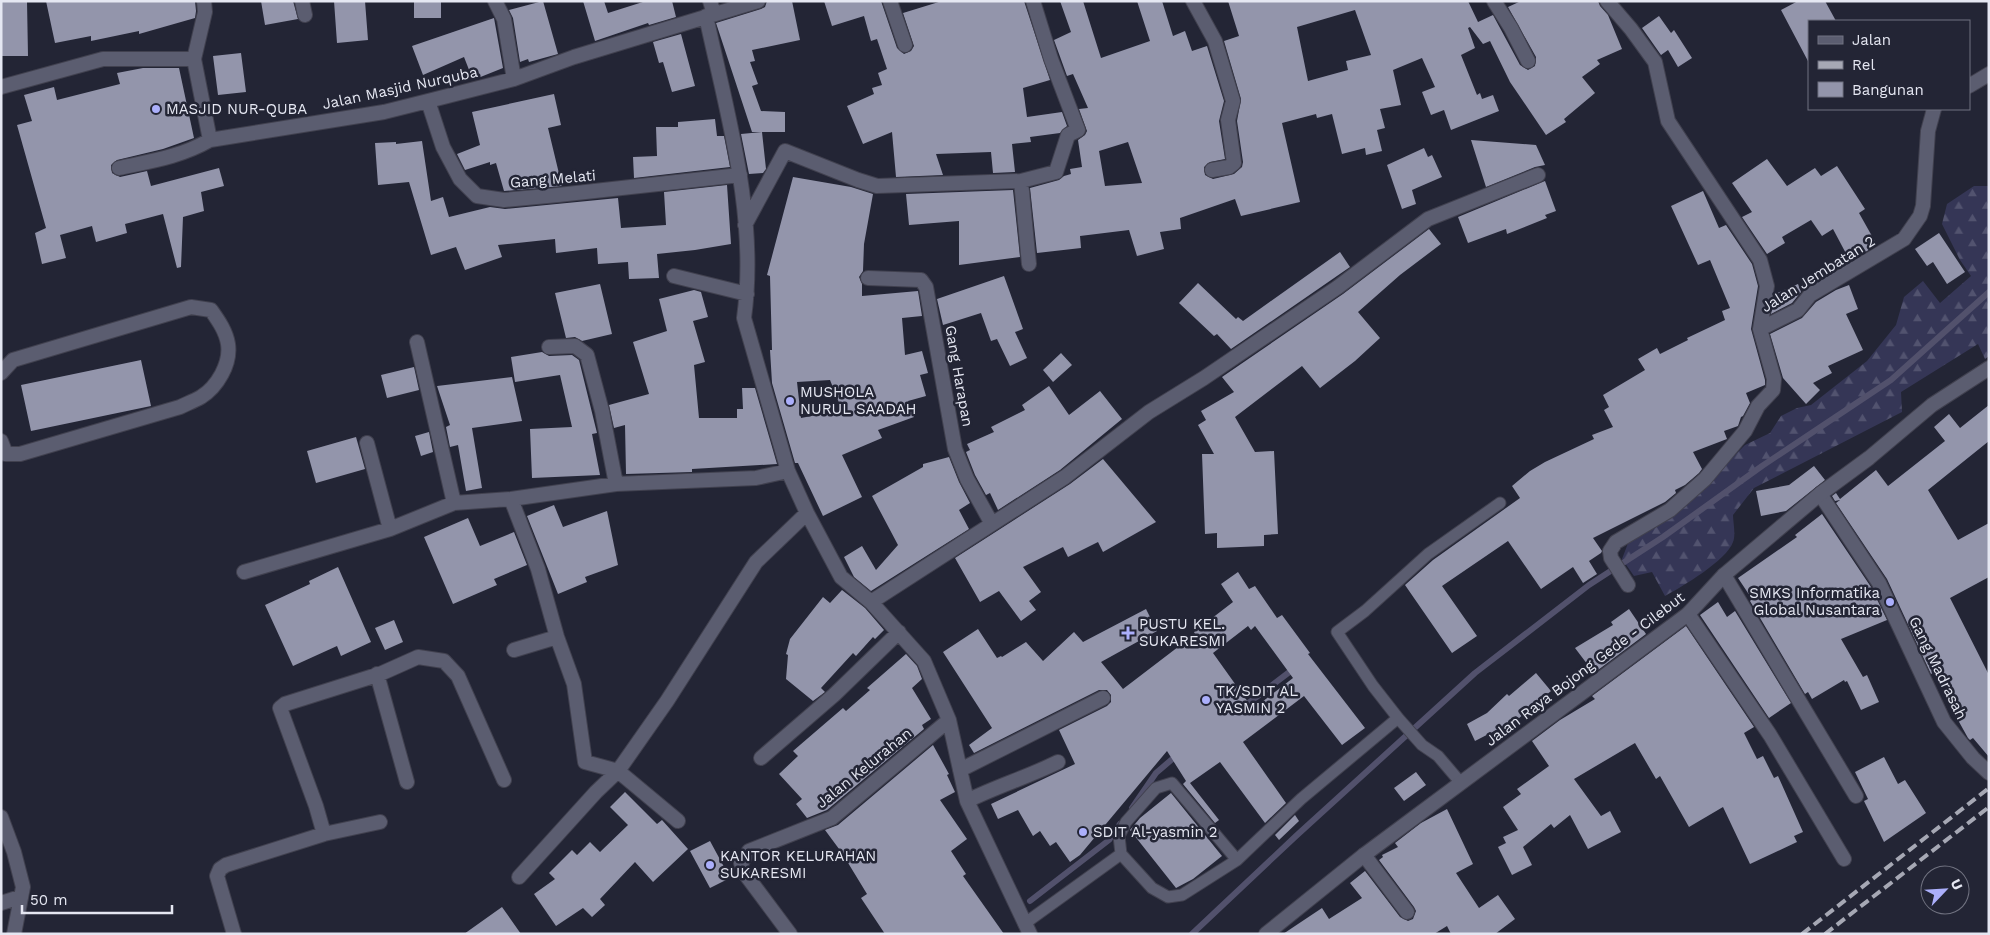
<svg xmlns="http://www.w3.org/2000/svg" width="1990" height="935" viewBox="0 0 1990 935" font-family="'Work Sans',sans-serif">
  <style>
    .forest { fill: url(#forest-firs) }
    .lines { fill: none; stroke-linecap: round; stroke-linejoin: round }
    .stream { stroke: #52516c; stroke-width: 6 }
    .building { fill: #9395ab; fill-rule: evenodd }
    .service-casing { stroke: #41414f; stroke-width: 13 }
    .minor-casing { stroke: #41414f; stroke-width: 16 }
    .secondary-casing { stroke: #41414f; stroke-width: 16 }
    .service { stroke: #5b5d70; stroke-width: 11 }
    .minor { stroke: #5b5d70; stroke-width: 14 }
    .secondary { stroke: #5b5d70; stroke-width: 14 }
    .rail { stroke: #a6a8b4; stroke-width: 4; stroke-dasharray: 10 5; stroke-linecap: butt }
    .poi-dot { fill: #abaffb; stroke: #232535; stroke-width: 2 }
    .labels { text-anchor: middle; stroke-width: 5; stroke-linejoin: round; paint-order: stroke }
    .street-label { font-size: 15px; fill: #e5e7f2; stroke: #232535 }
    .poi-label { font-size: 15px; fill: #e5e7f2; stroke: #232535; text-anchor: start }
  </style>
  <defs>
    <pattern id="forest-firs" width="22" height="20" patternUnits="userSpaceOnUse" patternTransform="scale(1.25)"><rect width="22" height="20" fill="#353656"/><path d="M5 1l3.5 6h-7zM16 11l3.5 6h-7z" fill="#52536f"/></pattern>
  </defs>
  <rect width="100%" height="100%" fill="#232535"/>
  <path class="forest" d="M1974,186H1989V356L1985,359L1978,344L1901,392L1902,412L1754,488L1733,515C1733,522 1736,535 1733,542C1727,560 1682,587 1665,596L1652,572L1634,576L1622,559L1630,538L1685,504L1745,445L1770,433L1781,416L1797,408L1811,405L1867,361L1896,325L1904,297L1923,281L1940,303L1971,276L1960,260L1942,224L1947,204Z"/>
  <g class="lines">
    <path class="stream" d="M1242,708L1296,667
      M1132,808L1156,773L1177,755
      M1030,901L1109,840L1120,824
      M1192,934L1296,836L1475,673L1589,585L1663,537L1762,466L1891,380L1989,292"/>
  </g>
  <path class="building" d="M1,1H27L28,56H1Z
    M46,1H195L196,11L195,18L139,34V31L91,41V36L55,43Z
    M261,1H293L298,19L265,25Z
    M334,1H365L368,40L337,43Z
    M414,1H441V18H414Z
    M543,1L558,54L529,62L528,59L520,62L513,18L509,10Z
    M583,1H604L608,13L646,1H672L676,17L649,25L648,23L595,41Z
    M767,1H792L800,40L752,50L755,61L750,62L758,84L752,86L761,111L785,112V132H752L716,23L761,9L765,7Z
    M824,1H881L897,48L904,54L911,51L914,46L903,13L942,1H1024L1050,80L1023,88L1027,117L1062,112L1067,126L1060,133L1030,137L1031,142L1012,144L1015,172L993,173L991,152L936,154L943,175L896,177L892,132L863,144L847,106L874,94L872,88L882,85L878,73L887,69L877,39L871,41L864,16L832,26Z
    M1060,1H1083L1101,58L1150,41L1137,1H1162L1173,36L1185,31L1192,51L1207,46L1224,101L1219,121L1225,159L1210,162L1204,167L1205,175L1213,179L1234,174L1242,167L1243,162L1237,121L1241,99L1224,41L1239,36L1228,1H1468L1478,22L1493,15L1520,65L1528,70L1535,66L1536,57L1508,7L1521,1H1598L1600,6L1608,15L1622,49L1597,60L1600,64L1582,77L1595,93L1564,119L1566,122L1546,135L1510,82L1490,41L1483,44L1470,27L1468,28L1475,48L1461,55L1477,95L1480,93L1482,99L1493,95L1499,111L1451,130L1444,110L1431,115L1422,92L1435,87L1422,58L1393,70L1401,105L1380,109L1385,128L1377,130L1382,151L1366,155L1365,148L1342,154L1332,114L1317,118L1316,114L1282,123L1300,202L1241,216L1235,199L1180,218L1181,229L1160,232L1164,249L1137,256L1129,230L1080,236L1081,248L1037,253L1030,188L1059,180L1064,176L1071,174L1070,169L1082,167L1078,140L1085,135L1087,131L1079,109L1088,108L1073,74L1067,76L1054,40L1071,32ZM1355,10L1371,55L1346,61L1348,70L1308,81L1297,27ZM1128,142L1142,183L1105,186L1099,151Z
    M1798,1H1825L1836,21H1809V63L1781,10Z
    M1659,16L1671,33L1674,30L1692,58L1678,67L1668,50L1661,55L1642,28Z
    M494,18L503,68L473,80L464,57L423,75L412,46Z
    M681,34L695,86L672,92L663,62L659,63L653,42Z
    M241,53L246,92L218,95L213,56Z
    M143,68H179L194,138L163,149L117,160L111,165L112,173L120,177L147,171L151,186L219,168L224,186L201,192L204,211L183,217L181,267L177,268L163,214L125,224L127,233L96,242L92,226L60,235L66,258L42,264L35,233L46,228L17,125L32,121L24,95L54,87L57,100L120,84L117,73Z
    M554,94L561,125L548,128L562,186L504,191L496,163L490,165V162L465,170L457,154L480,145L472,112Z
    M715,119L717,136H724L730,167L634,178L633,157L657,156L656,127H678V122Z
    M762,132L766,169L763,173L749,174L741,134Z
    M1471,140L1536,145L1545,165L1535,167L1486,187Z
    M422,141L431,201L443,197L449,217L490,207L505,209L618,198L621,228L666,225L664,192L727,185L731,244L695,250L657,254L659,278L629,279L628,262L598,264L597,248L556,253L555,239L498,245L502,257L465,270L456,247L431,255L409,182L378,185L375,143L396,142V144Z
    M1424,148L1428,157L1432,155L1442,177L1412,190L1416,204L1402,209L1387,165Z
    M1767,159L1787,186L1815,168L1821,176L1837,166L1865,209L1859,213L1877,245L1850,261L1833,229L1822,236L1811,220L1782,237L1785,243L1767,254L1742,217L1752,212L1732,183Z
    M793,177L851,187L873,194L864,244L863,271L859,277L862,284V296L918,291L922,316L902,318L905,355L922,351L928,373L920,375L926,396L908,401L914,417L878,430L882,438L842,455L862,497L823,516L798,463H795L772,383L770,350H772L770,276L767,275ZM830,380L842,410L801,418L797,382Z
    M1545,181L1556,211L1545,215L1547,218L1507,234L1506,229L1468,243L1458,217Z
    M1013,190L1020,257L959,265V221L909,225L906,194Z
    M1703,191L1719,228L1726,225L1752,264L1758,286L1751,329L1765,380V385L1746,393L1750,403L1743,416L1741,417L1738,426L1724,431L1727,439L1693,452L1702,469L1699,473L1685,485L1675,490L1676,493L1665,502L1593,538L1602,551L1601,553L1589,561L1597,574L1583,583L1573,567L1541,589L1508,541L1442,586L1477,636L1452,653L1405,585L1433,560L1520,498L1512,486L1530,471L1545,462L1594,439L1592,435L1613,427L1604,410L1609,407L1603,395L1645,370L1638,359L1657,348L1660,354L1688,340L1687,338L1725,320L1722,311L1730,308L1710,260L1698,265L1671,206Z
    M1429,229L1441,244L1400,275L1358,312L1380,338L1355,361L1320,388L1302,366L1235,417L1255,452L1274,451L1278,534L1264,535V546L1217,548V533L1205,534L1202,454H1214L1198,425L1206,420L1201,411L1234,392L1222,377L1343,294Z
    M1939,233L1965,272L1947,284L1933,262L1927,266L1915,249Z
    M1340,252L1350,267L1231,349L1217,334L1214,336L1179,303L1198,283L1236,319L1238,317L1243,321Z
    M1004,276L1023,329L1015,332L1027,358L1010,366L997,339L991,341L981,313L943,325L937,299Z
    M600,284L612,334L582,341L575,337L566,338L555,293Z
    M1798,284L1801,292L1792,303L1771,314L1775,294Z
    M1849,285L1858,309L1846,314L1863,350L1828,366L1832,373L1813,383L1820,390L1806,404L1783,378L1770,334L1802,318L1816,302L1836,290Z
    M694,290L701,292L708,317L693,321L705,362L694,365L699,418H737V409H743L742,388H755L777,464L692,469V472L626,474L625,425L614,428L609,405L649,394L633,342L667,331L659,299Z
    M542,352L549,356L572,355L579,360L597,433L592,434L600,475L532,478L530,429L572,427L560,375L515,382L511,357Z
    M1061,353L1072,365L1053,382L1043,370Z
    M141,360L151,406L31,431L21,385Z
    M414,367L419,390L387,398L381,375Z
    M512,377L522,421L472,428L482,488L466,491L458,445L450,447L446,427L450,425L437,386Z
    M1049,386L1069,415L1100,391L1122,419L1060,470L998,510L990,493L986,495L975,475L966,452L970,450L967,444L994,432L991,427L1025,410L1022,405Z
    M1989,405V441L1928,490L1958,540L1989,523V577L1950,598L1989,675V757L1973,738L1970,740L1968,738L1958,720L1964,716L1940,668L1931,674L1887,579L1836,503L1840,500L1835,501L1832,496L1836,493L1840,499L1876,470L1888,486L1945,441L1934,427L1949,414L1960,428Z
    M429,432L433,452L421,456L415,436Z
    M356,437L365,469L316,483L307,451Z
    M949,457L959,482L970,503L959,510L969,529L871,591L854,577L844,557L862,546L876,570L898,545L872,496L923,467V464Z
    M1103,459L1156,522L1103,552L1098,542L1068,557L1063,547L1023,567L1041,592L1029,601L1036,610L1021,621L999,591L980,602L955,558L1070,484Z
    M1814,466L1825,480L1786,511L1761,516L1756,491L1789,485Z
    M554,505L563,527L607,511L618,565L585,577L587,582L558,594L527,516Z
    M1822,514L1871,587L1887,620L1841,639L1863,677L1867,675L1879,702L1861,710L1847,681L1845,682L1844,680L1812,699L1808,692L1805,694L1750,601L1752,599L1738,578L1797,537L1795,535Z
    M468,518L480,546L514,532L527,565L494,579L497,585L453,604L424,537Z
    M338,567L371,642L341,656L337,646L293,666L265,605L310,584L309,581Z
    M1238,572L1249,589L1255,586L1277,618L1282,615L1310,653L1308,654L1365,728L1342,745L1304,696L1243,742L1286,803L1265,823L1220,762L1190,783L1219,820L1215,823L1183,784L1186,781L1167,751L1080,855L1070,862L1056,842L1050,846L1040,831L1033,836L1018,810L998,819L991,804L1075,764L1059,730L1107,706L1111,702V695L1107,690H1099L974,753L969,745L992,728L943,652L978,629L997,658L1001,656L1002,657L1026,642L1043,661L1074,632L1083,642L1146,609L1157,631L1101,662L1123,689L1195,634L1194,632L1233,602L1221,584ZM1248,626L1251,630L1255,626L1293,678L1253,709L1213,653Z
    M842,590L865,608L884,630L875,639L873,637L856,656L853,653L821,688L825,692L813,701L786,679L788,655L786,654L790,639L823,597L830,603Z
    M1718,602L1727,617L1735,611L1791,703L1769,718L1700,615Z
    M1629,609L1646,634L1594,673L1575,648L1613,625L1611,622Z
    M394,620L403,642L385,650L375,628Z
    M1686,626L1754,727L1744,733L1757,759L1763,756L1774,778L1778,776L1803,832L1794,836L1797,842L1750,864L1723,807L1689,827L1660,776L1656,779L1635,743L1574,779L1601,816L1610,811L1621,832L1588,849L1570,815L1554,828L1551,824L1523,847L1532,865L1512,875L1498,847L1506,843L1503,837L1518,830L1503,807L1521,794L1517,789L1549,766L1532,741L1560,720L1595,699L1592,696Z
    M906,654L917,666L922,679L912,688L931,719L922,725L924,729L827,810L807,818L796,804L802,799L779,774L798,756L793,751L843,708L846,711L870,690L867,688Z
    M1536,673L1551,691L1518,719L1516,716L1508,724L1475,741L1467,724L1487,713L1507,694L1509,696Z
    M933,745L949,774L947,775L955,792L940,800L967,839L951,851L966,874L963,876L1004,934H885L861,898L867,894L842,853L825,830L838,825Z
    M1884,757L1898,784L1905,780L1926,813L1884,842L1864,801L1868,799L1855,772Z
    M1416,772L1426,785L1404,801L1394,788Z
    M625,792L657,824L662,820L688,849L653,882L635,862L600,899L605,905L592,917L583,908L556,926L534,894L555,879L549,873L572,850L577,855L590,842L600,852L628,825L610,807Z
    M1171,793L1222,856L1193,879L1176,888L1130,830L1140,818Z
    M1447,809L1473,864L1456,873L1479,908L1498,895L1515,919L1495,934H1451L1447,926L1434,934H1283L1322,908L1329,919L1362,898L1350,883L1365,871L1400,917L1408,921L1413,919L1416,911L1414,907L1379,860L1383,857L1382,855L1398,847L1395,843L1421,823Z
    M1295,815L1299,821L1279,840L1275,835Z
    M710,841L730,878L710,888L690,851Z
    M502,907L521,934H464Z"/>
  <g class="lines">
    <g class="service-casing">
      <path id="service" d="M1398,718L1422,745L1438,756L1461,783
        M1237,860L1172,783L1156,788L1126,822L1119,836L1121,854L1152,888L1168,897L1182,895L1237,860L1301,799L1398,718L1373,686L1337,632L1365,611L1428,554L1500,503
        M1024,924L1121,854"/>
    </g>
    <g class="minor-casing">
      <path id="minor" d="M204,1L205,12L194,59L210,140
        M302,1L305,15
        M495,1L504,19L514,79
        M710,1L714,14
        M890,1L905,45
        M1193,1L1215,41L1233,101L1228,120L1234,163L1229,167L1212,170
        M1494,1L1511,28L1528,61
        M1607,1L1631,29L1655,62L1668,121L1760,260L1767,286L1760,329L1774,379L1773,390L1758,406L1745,431L1705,479L1670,510L1616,542L1610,551L1611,558L1628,585
        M706,16C727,114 758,216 744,318L788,471L807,513L841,577L871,602L924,661L949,720L967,801L1030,934
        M1969,86L1989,74
        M1,87L103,59H194
        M428,101L443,147L460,179L477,196L504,200L558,195L740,175
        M119,168C152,161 180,157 210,140L384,112L428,101L514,79L574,57L758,1
        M1021,181L1029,264
        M745,225L785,151L858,180L877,186L1021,181L1056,172L1068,135L1078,130L1051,59L1033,1
        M674,276L747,294
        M868,278L921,280L926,287L955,449L967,479L992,524
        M1760,329L1798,310L1810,295L1904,239L1920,216L1923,206L1928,131L1934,109
        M417,342L454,503
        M549,347L575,346L587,355L602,411L616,484
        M1,373L13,360L191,307L211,310C218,320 226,331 228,344C231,364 217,387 201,397C194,401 186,404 180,407L20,454H6L1,441
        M367,443L390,529
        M1820,494L1879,583L1944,722L1973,758L1989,773
        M511,499L538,569L557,637L574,684L585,762L618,771L667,701L756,562L807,513
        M244,572L390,529L454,503L511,499L616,484L756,478L788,471
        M1724,575L1856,796
        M871,602L1065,477L1149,412L1204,378L1338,287L1428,219L1538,175
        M1688,614L1770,735L1844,859
        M514,650L557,637
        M377,674L407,782
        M761,758L834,695L899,632
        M960,770L1103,698
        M967,801C997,786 1028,777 1058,762
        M1,817L14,852L23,887L14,934
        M324,834L316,806L280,708L285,704L380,674L418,657L444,661L458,676L504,780
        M1364,855L1407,912
        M519,877L596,792L618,771L678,821
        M1,903L20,897
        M234,934L217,876L220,869L226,865L324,834L380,822
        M790,934L743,871L741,863L749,851L832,818L949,720"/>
    </g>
    <g class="secondary-casing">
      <path id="secondary" d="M1266,934L1364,855L1688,614L1724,575L1820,494L1869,458L1932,405L1989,368"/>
    </g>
    <use href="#service" class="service"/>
    <use href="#minor" class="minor"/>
    <use href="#secondary" class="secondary"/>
    <path class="rail" d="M1802,934L1989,788
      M1825,934L1989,807"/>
  </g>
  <g class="poi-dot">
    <circle cx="156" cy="109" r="5"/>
    <circle cx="790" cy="401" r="5"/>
    <circle cx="1890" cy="602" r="5"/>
    <path d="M1125.5 625.5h5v5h5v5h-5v5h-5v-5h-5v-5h5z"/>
    <circle cx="1206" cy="700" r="5"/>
    <circle cx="1083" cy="832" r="5"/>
    <circle cx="710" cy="865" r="5"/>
  </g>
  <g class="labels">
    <g class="street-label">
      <text transform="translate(400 88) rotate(-12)" y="5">Jalan Masjid Nurquba</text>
      <text transform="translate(553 179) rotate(-5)" y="5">Gang Melati</text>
      <text transform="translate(1818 274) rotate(-32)" y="5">Jalan Jembatan 2</text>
      <text transform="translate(959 376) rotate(80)" y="5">Gang Harapan</text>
      <text transform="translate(1938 668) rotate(64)" y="5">Gang Madrasah</text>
      <text transform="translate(1585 669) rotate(-37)" y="5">Jalan Raya Bojong Gede - Cilebut</text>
      <text transform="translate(864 768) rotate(-39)" y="5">Jalan Kelurahan</text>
    </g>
    <g class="poi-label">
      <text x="166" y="114">MASJID NUR-QUBA</text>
      <text x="800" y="397">MUSHOLA<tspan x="800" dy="17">NURUL SAADAH</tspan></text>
      <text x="1880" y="598" text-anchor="end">SMKS Informatika<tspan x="1880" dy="17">Global Nusantara</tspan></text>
      <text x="1139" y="629">PUSTU KEL.<tspan x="1139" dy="17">SUKARESMI</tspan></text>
      <text x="1216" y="696">TK/SDIT AL<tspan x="1216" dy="17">YASMIN 2</tspan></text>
      <text x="1093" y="837">SDIT Al-yasmin 2</text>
      <text x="720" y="861">KANTOR KELURAHAN<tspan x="720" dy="17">SUKARESMI</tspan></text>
    </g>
  </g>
  <rect width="1990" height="935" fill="none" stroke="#e5e7f2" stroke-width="5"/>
  <rect x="1808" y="20" width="162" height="90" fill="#232535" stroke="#717381"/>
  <rect x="1818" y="36" width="25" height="8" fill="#5b5d70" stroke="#717381"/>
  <text x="1852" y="45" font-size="15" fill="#e5e7f2">Jalan</text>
  <rect x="1818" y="61" width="25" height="8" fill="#a6a8b4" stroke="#717381"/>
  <text x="1852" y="70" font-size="15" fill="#e5e7f2">Rel</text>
  <rect x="1818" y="82" width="25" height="15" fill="#9395ab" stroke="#717381"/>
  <text x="1852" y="95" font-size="15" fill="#e5e7f2">Bangunan</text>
  <g transform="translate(1945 890) rotate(65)"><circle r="24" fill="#232535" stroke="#717381"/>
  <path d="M0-4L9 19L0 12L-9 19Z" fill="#abaffb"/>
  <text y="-8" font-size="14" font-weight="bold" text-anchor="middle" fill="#e5e7f2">U</text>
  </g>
  <path d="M22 905v8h150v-8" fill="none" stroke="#e5e7f2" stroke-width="2.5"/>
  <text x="30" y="905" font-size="15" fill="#e5e7f2" stroke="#232535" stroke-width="4" paint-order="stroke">50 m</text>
</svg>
